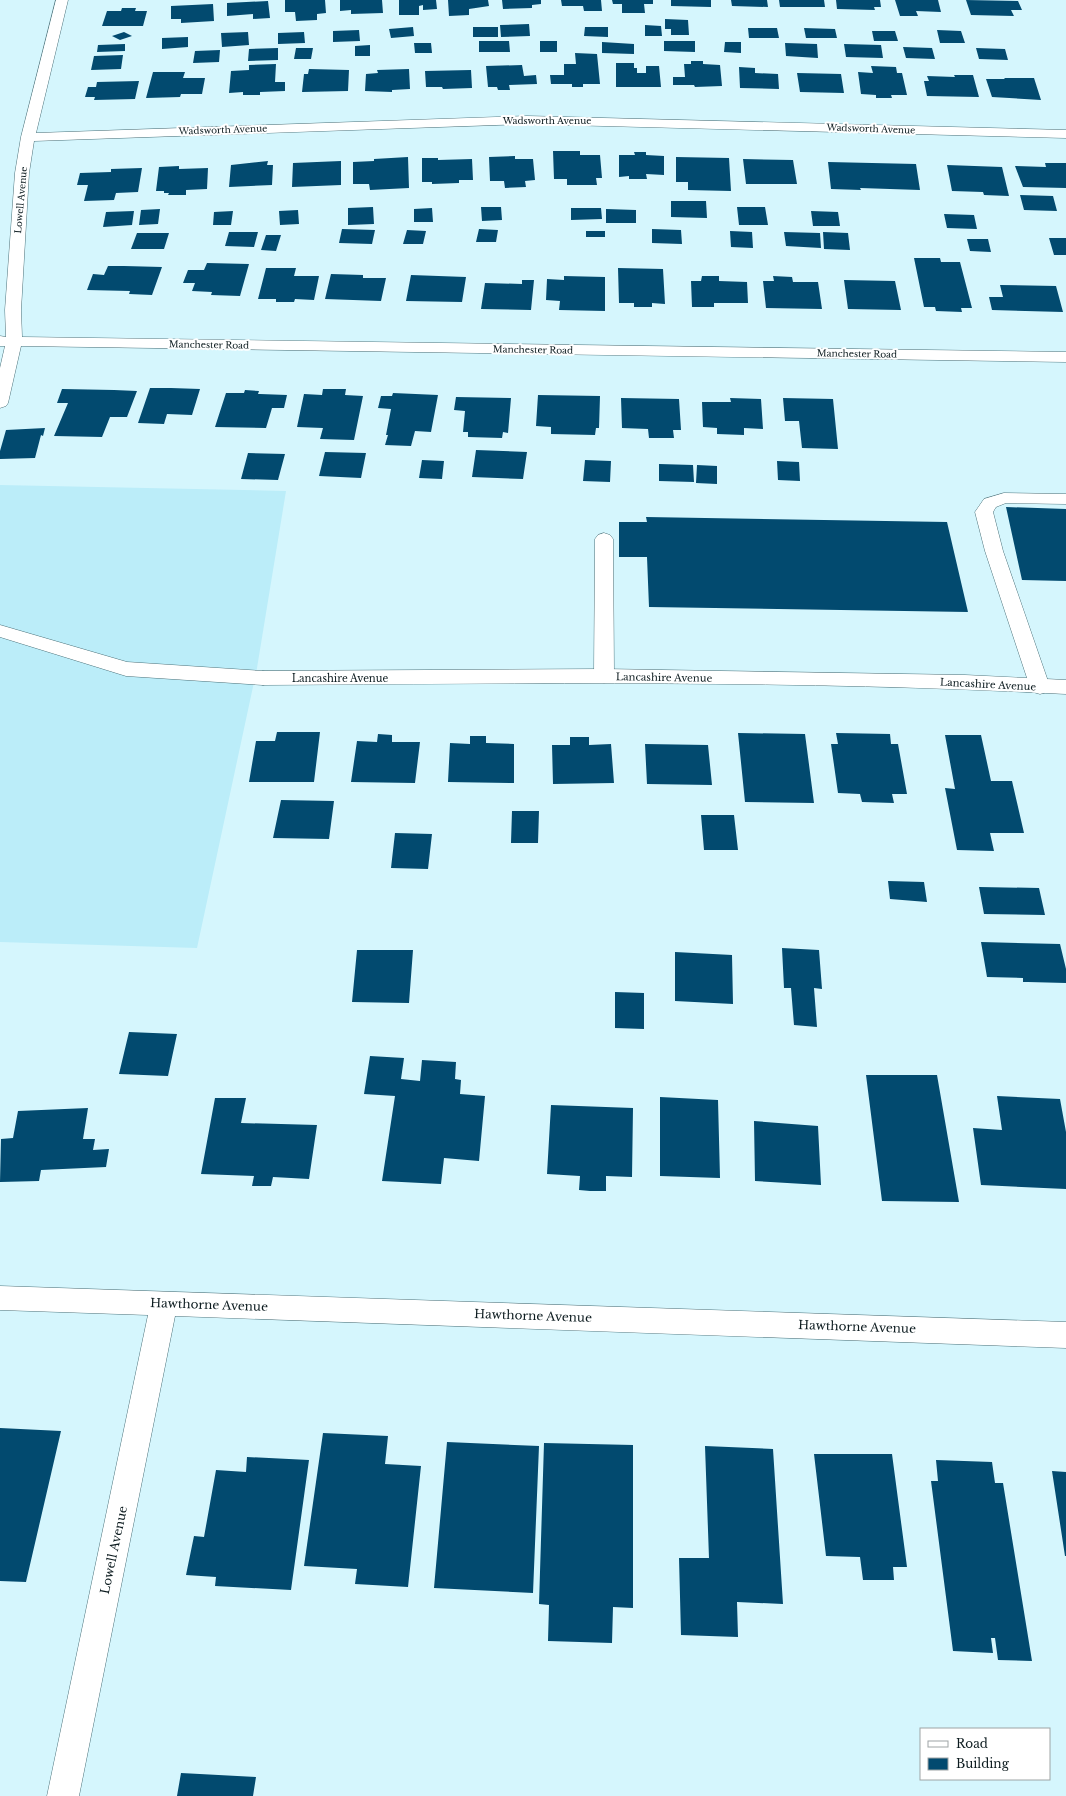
<svg xmlns="http://www.w3.org/2000/svg" width="1066" height="1796" viewBox="0 0 1066 1796" font-family="'Libre Baskerville',serif">
  <style>
    .built { fill: #bbedf9 }
    .building { fill: #024a6f }
    .lines { fill: none; stroke-linecap: round; stroke-linejoin: round }
    .service-casing { stroke: #4e737b; stroke-width: 1 }
    .minor-casing { stroke: #4e737b; stroke-width: 1 }
    .service { fill: #fff; fill-rule: evenodd }
    .minor { fill: #fff; fill-rule: evenodd }
    .labels { text-anchor: middle; stroke-width: 4; stroke-linejoin: round; paint-order: stroke }
    .far-street-label { font-size: 9px; fill: #0c1b1f; stroke: #fff }
    .street-label { font-size: 10px; fill: #0c1b1f; stroke: #fff }
    .near-street-label { font-size: 12px; fill: #0c1b1f; stroke: #fff }
  </style>
  <rect width="100%" height="100%" fill="#d5f6fd"/>
  <path class="built" d="M0,485L286,491L257,668L197,948L0,942Z"/>
  <path class="building" d="M285,0H325L326,13L317,14V20L296,21L295,12H285Z
    M340,0H382L383,13L351,14V10L340,11Z
    M399,0H436L437,9L423,10V5L419,6V15H399Z
    M448,0H488L489,6L469,9V15L449,16Z
    M502,0H541V4L532,5V8L503,9Z
    M561,0H601L602,11H584L583,6H562Z
    M612,0H653V4H644L645,13H622V4H613Z
    M671,0H711V7L671,6Z
    M731,0H767L768,7L732,6Z
    M779,0H824L825,7H780Z
    M836,0H880L881,7H874L875,10L837,9Z
    M895,0H938L941,12L916,11L918,16H900Z
    M966,0L1018,1L1022,10H1011L1014,16L971,15Z
    M268,1L270,18L253,19V14L227,16V3Z
    M213,4L214,21L181,23V19H171V6Z
    M122,8H136L135,11H147L143,26H102L107,11H121Z
    M665,19L688,20L689,35H671V29H665Z
    M529,24L530,36L501,37L500,25Z
    M645,25L661,26L662,36H645Z
    M413,27L414,36L391,38L389,29Z
    M473,27H498V37H473Z
    M585,27H608V37L584,36Z
    M748,28H777L779,38H749Z
    M804,28L835,29L837,38H806Z
    M359,30L360,41L333,42V31Z
    M937,30L961,31L965,43H940Z
    M872,31H895L898,41H874Z
    M124,32L132,36L120,40L112,36Z
    M248,32L249,45L222,47L221,33Z
    M304,32L305,43L278,44V33Z
    M188,37V47L162,49V38Z
    M479,41H509L510,52H479Z
    M540,41H557V52H540Z
    M664,41H695V52L664,51Z
    M602,42L634,44V54L602,53Z
    M725,42H741V53L724,52Z
    M414,43H431L432,53H415Z
    M785,43L817,44L818,58L786,56Z
    M125,44V51L97,52L98,45Z
    M844,44L881,45L883,58L846,57Z
    M370,45V56H355V46Z
    M903,47L932,48L935,59L906,58Z
    M278,48V60L248,61L249,49Z
    M296,48H313L311,59H294Z
    M976,48L1005,49L1008,60L979,59Z
    M220,50L219,62L193,63L195,51Z
    M575,53L597,54L600,84H583V87H572V84H551L550,75H564V64H576Z
    M123,55L121,69L91,70L94,56Z
    M691,61H703V64L720,65L722,86L695,87L694,85H673V77H685L684,64H691Z
    M616,63H634V68H637V73H646V66H659L661,87H616Z
    M276,64L275,82H285V91L260,92V95H243V92L229,93L231,71L249,70V65Z
    M522,65L524,76L536,75L537,84L509,85L510,90H498L497,87H488L486,66Z
    M871,66L896,67L897,73H902L907,95H891L892,98H876V95L861,94L858,72L873,73Z
    M739,67L755,68V73L778,74L779,89L740,88Z
    M309,69L349,70L348,91L302,92L304,74H308Z
    M409,69L410,89L392,90V92L365,91L366,74L378,73L377,70Z
    M471,70L472,88L443,89L442,87H426L425,71Z
    M153,72H185L183,78H205L202,94H181L180,97L146,98Z
    M797,73L841,74L844,93L800,92Z
    M954,75H973L979,97L927,96L924,81H929L927,76L955,77Z
    M1004,78H1034L1041,100L992,97L986,79H1005Z
    M139,81L135,99L94,100L95,97H85L88,87H96L97,82Z
    M553,151H580V155H600L602,178H596L597,185H567V179H554Z
    M634,152H646V155L664,156V175L646,174L647,179H629V176L619,177V155H635Z
    M515,156V159H533L535,180L525,181L526,187L505,188L504,181H490L489,157Z
    M408,157L409,188L370,190L369,184H353V162L374,161V159Z
    M676,157L729,158L731,191L688,190V182H676Z
    M422,158H438V160L472,159L473,180H459V183L432,184V182H422Z
    M743,159L793,160L797,184H746Z
    M268,161L267,165H273L272,185L229,187L231,165Z
    M341,161V185L292,187L293,163Z
    M828,162L916,164L920,190L860,188L861,190L831,189Z
    M1045,163H1066V188L1023,187L1015,166L1046,167Z
    M947,165L1002,167L1009,196L984,195L983,192L952,191Z
    M179,166V169L208,168L207,189L186,190V195H168L169,193H164V191H156L159,167Z
    M142,168L138,192L116,193L114,200L84,201L88,185H77L80,173L111,172V169Z
    M1020,195L1053,196L1057,211L1024,210Z
    M671,201H706L707,218L671,217Z
    M373,207L374,224L348,225V208Z
    M481,207H501L502,220L482,221Z
    M737,207H765L768,225H739Z
    M432,208L433,222H414V209Z
    M571,208H601L602,219L571,220Z
    M160,209L158,224L139,225L141,210Z
    M606,209L636,210V223H606Z
    M298,210L299,224L280,225L279,211Z
    M134,211L132,225L103,227L106,212Z
    M233,211L231,225H213L214,212Z
    M811,211L838,212L840,226H813Z
    M944,214L974,215L977,229L947,228Z
    M342,229L375,230L372,244L339,243Z
    M479,229L498,230L496,242H476Z
    M652,229L681,230L682,244L652,243Z
    M407,230L426,231L423,244H403Z
    M586,231H605V237H586Z
    M730,231L752,232L753,248L731,247Z
    M229,232H258L254,247L225,246Z
    M784,232L820,233L821,248L786,246Z
    M823,232L848,233L850,250L824,249Z
    M137,233H169L164,249H131Z
    M266,235H281L276,251L261,250Z
    M1049,238H1066V255H1054Z
    M967,239H988L991,252L970,251Z
    M914,258H940L941,262H960L972,308H961L962,312L936,311L935,307H924Z
    M207,263L249,264L240,296L211,295L212,292L192,291L195,283H183L188,270H204Z
    M108,266H124L162,267L152,295L129,294L130,291L87,290L93,274L104,275Z
    M266,268H296L294,276H319L314,300L295,299L294,302H276V299H258Z
    M618,268L663,269L665,304L652,303V307H634V303H619Z
    M331,274L363,275V278H386L381,301L325,299Z
    M411,275L466,277L462,302L406,301Z
    M564,276L605,277V311L559,310L560,301L546,300L547,279L564,280Z
    M702,276H719V281L747,282L748,303H714V307H692L691,281H701Z
    M773,276L792,277L793,282H818L822,309L766,308L763,281H774Z
    M522,280H534L531,310L481,309L485,283L522,284Z
    M844,280L895,281L901,310L848,309Z
    M1000,285L1056,286L1063,312L992,310L989,297H1003Z
    M150,388H171L200,389L192,415L167,414L164,424L138,423Z
    M62,389L114,390L137,391L127,417H110L102,437L54,436L68,403H57Z
    M323,389H346L345,395L363,396L354,440L320,439L323,428L297,427L304,394L322,395Z
    M245,390L259,391L258,394H260L287,395L284,408H272L266,428L215,427L226,393H244Z
    M393,393L438,395L431,432L415,431L411,446L385,445L388,435H386L391,409L378,408L381,396H392Z
    M538,395L600,396L599,428H596L595,435L551,434V427L536,426Z
    M456,397L511,398L508,433L503,432L502,438L468,437V432H463L465,411L454,410Z
    M621,398L679,399L681,430H673L674,438H649L648,429L622,428Z
    M730,398L761,399L763,429L744,428V435L717,434V428L703,427L702,402H731Z
    M783,398L833,399L838,449L802,448L799,421H785Z
    M45,428L43,436L41,435L35,458L0,459V451L6,430Z
    M476,450L527,452L523,479L472,477Z
    M325,452L366,453L361,478L319,476Z
    M248,453L285,454L278,480L241,479Z
    M422,460L444,461L442,479L419,478Z
    M585,460L611,461L610,482L583,481Z
    M777,461L799,462L800,481L778,480Z
    M659,464L693,465L694,482L659,481Z
    M697,465L717,466V484L696,483Z
    M1006,507L1066,509V581L1022,580Z
    M646,517L947,522L968,612L649,607L647,557H619V522H647Z
    M277,732H320L314,782H249L256,741H275Z
    M738,733L805,734L814,803L745,802Z
    M836,733L890,734L891,744H898L907,794H892L894,803L862,802L860,794L838,793L831,744H838Z
    M378,734L392,735V742H420L415,783L351,782L357,741L377,742Z
    M945,735H981L991,781H1012L1024,833H990L994,851L957,850L945,788L955,789Z
    M470,736H486V743L514,744V783L448,782L450,743L470,744Z
    M570,737H589V745L611,744L614,783L553,784L552,745H570Z
    M645,744L708,745L712,785L647,784Z
    M281,800L334,801L329,839L273,838Z
    M512,811H539L538,843H511Z
    M701,815H734L738,850H704Z
    M395,833L432,834L428,869L391,868Z
    M888,881L924,882L927,902L890,899Z
    M979,887L1039,888L1045,915L984,914Z
    M981,942L1060,944L1066,969V983L1028,982H1023V978L987,977Z
    M782,948L819,950L822,989L814,988L817,1027L794,1025L791,988H784Z
    M357,950H413L409,1003L352,1002Z
    M675,952L732,955L733,1004L675,1001Z
    M615,992L644,993V1029L615,1028Z
    M129,1032L177,1034L168,1076L119,1074Z
    M370,1056L404,1058L401,1079L420,1081L422,1060L456,1062L455,1079L461,1080L460,1094L485,1096L479,1161L444,1158L441,1184L382,1181L395,1096L364,1094Z
    M866,1075H937L959,1202L882,1201Z
    M997,1096L1060,1099L1066,1132V1189L981,1185L973,1128L1002,1130Z
    M660,1097L718,1100L720,1178L660,1176Z
    M215,1098H246L241,1123L317,1125L309,1179L273,1177L271,1186H252L254,1176L201,1174Z
    M551,1105L633,1108L632,1177L606,1176V1191H590L579,1190L580,1176L547,1174Z
    M88,1108L83,1139H95L93,1150L109,1149L106,1167L41,1170L39,1181L0,1182L1,1139L13,1138L18,1111Z
    M754,1121L818,1126L821,1185L755,1181Z
    M0,1428L61,1431L26,1582L0,1581Z
    M323,1433L388,1436L385,1464L421,1466L408,1587L355,1584L357,1569L304,1566Z
    M447,1442L539,1446L533,1593L434,1588Z
    M544,1443L633,1445V1608L613,1607L612,1643L548,1641L549,1605L539,1604Z
    M705,1446L773,1449L783,1604L737,1602L738,1637L681,1635L679,1558H709Z
    M814,1454H892L907,1567H893L894,1580H863L860,1557L826,1556Z
    M247,1457L309,1460L291,1590L215,1586L216,1577L186,1575L194,1536L204,1537L216,1470L246,1472Z
    M936,1460L992,1462L995,1483H1003L1032,1661L998,1660L995,1638H991L993,1653L953,1651L931,1481H938Z
    M1052,1471L1066,1472V1556H1065Z
    M181,1773L256,1777L253,1796H177Z"/>
  <g class="lines">
    <g class="service-casing">
      <path id="service" d="M1004,493L1066,494V504L1006,503L996,507L993,512L1003,551L1050,687L1047,692L1040,694L1033,692L1030,687L985,551L975,512L984,499Z
        M604,533L610,535L613,539L614,676L611,681L604,683L597,681L594,676L595,539L598,535Z
        M0,625L127,662L263,671L270,673L273,678L270,683L263,685L126,676L0,637Z"/>
    </g>
    <g class="minor-casing">
      <path id="minor" d="M56,0H68L36,133L527,116L1066,130V138L527,124L34,141L29,173L21,310L22,337L1066,352V362L21,346L8,403L6,406L0,408V368L5,346H0V336L6,337L5,310L15,173L21,137Z
        M604,669L965,675L1066,680V694C799,680 531,683 263,685L256,683L253,678L256,673L263,671Z
        M0,1286L1066,1322V1348L175,1316L79,1796H47L148,1315L0,1310Z"/>
    </g>
    <use href="#service" class="service"/>
    <use href="#minor" class="minor"/>
  </g>
  <g class="labels">
    <g class="far-street-label">
      <text x="547" y="124">Wadsworth Avenue</text>
      <text transform="translate(871 129) rotate(2)" y="3">Wadsworth Avenue</text>
      <text transform="translate(223 130) rotate(-2)" y="3">Wadsworth Avenue</text>
      <text transform="translate(21 200) rotate(-85)" y="3">Lowell Avenue</text>
      <text transform="translate(209 345) rotate(1)" y="3">Manchester Road</text>
      <text transform="translate(533 350) rotate(1)" y="3">Manchester Road</text>
      <text transform="translate(857 354) rotate(1)" y="3">Manchester Road</text>
    </g>
    <g class="street-label">
      <text transform="translate(664 677) rotate(1)" y="4">Lancashire Avenue</text>
      <text x="340" y="682">Lancashire Avenue</text>
      <text transform="translate(988 684) rotate(3)" y="4">Lancashire Avenue</text>
    </g>
    <g class="near-street-label">
      <text transform="translate(209 1305) rotate(2)" y="4">Hawthorne Avenue</text>
      <text transform="translate(533 1316) rotate(2)" y="4">Hawthorne Avenue</text>
      <text transform="translate(857 1327) rotate(2)" y="4">Hawthorne Avenue</text>
      <text transform="translate(114 1550) rotate(-78)" y="4">Lowell Avenue</text>
    </g>
  </g>
  <rect x="920" y="1728" width="130" height="52" fill="#ffffff" stroke="#9ea4a5"/>
  <rect x="928" y="1741" width="20" height="6" fill="#ffffff" stroke="#9ea4a5"/>
  <text x="956" y="1748" font-size="12" fill="#0c1b1f">Road</text>
  <rect x="928" y="1758" width="20" height="12" fill="#024a6f" stroke="#9ea4a5"/>
  <text x="956" y="1768" font-size="12" fill="#0c1b1f">Building</text>
</svg>
